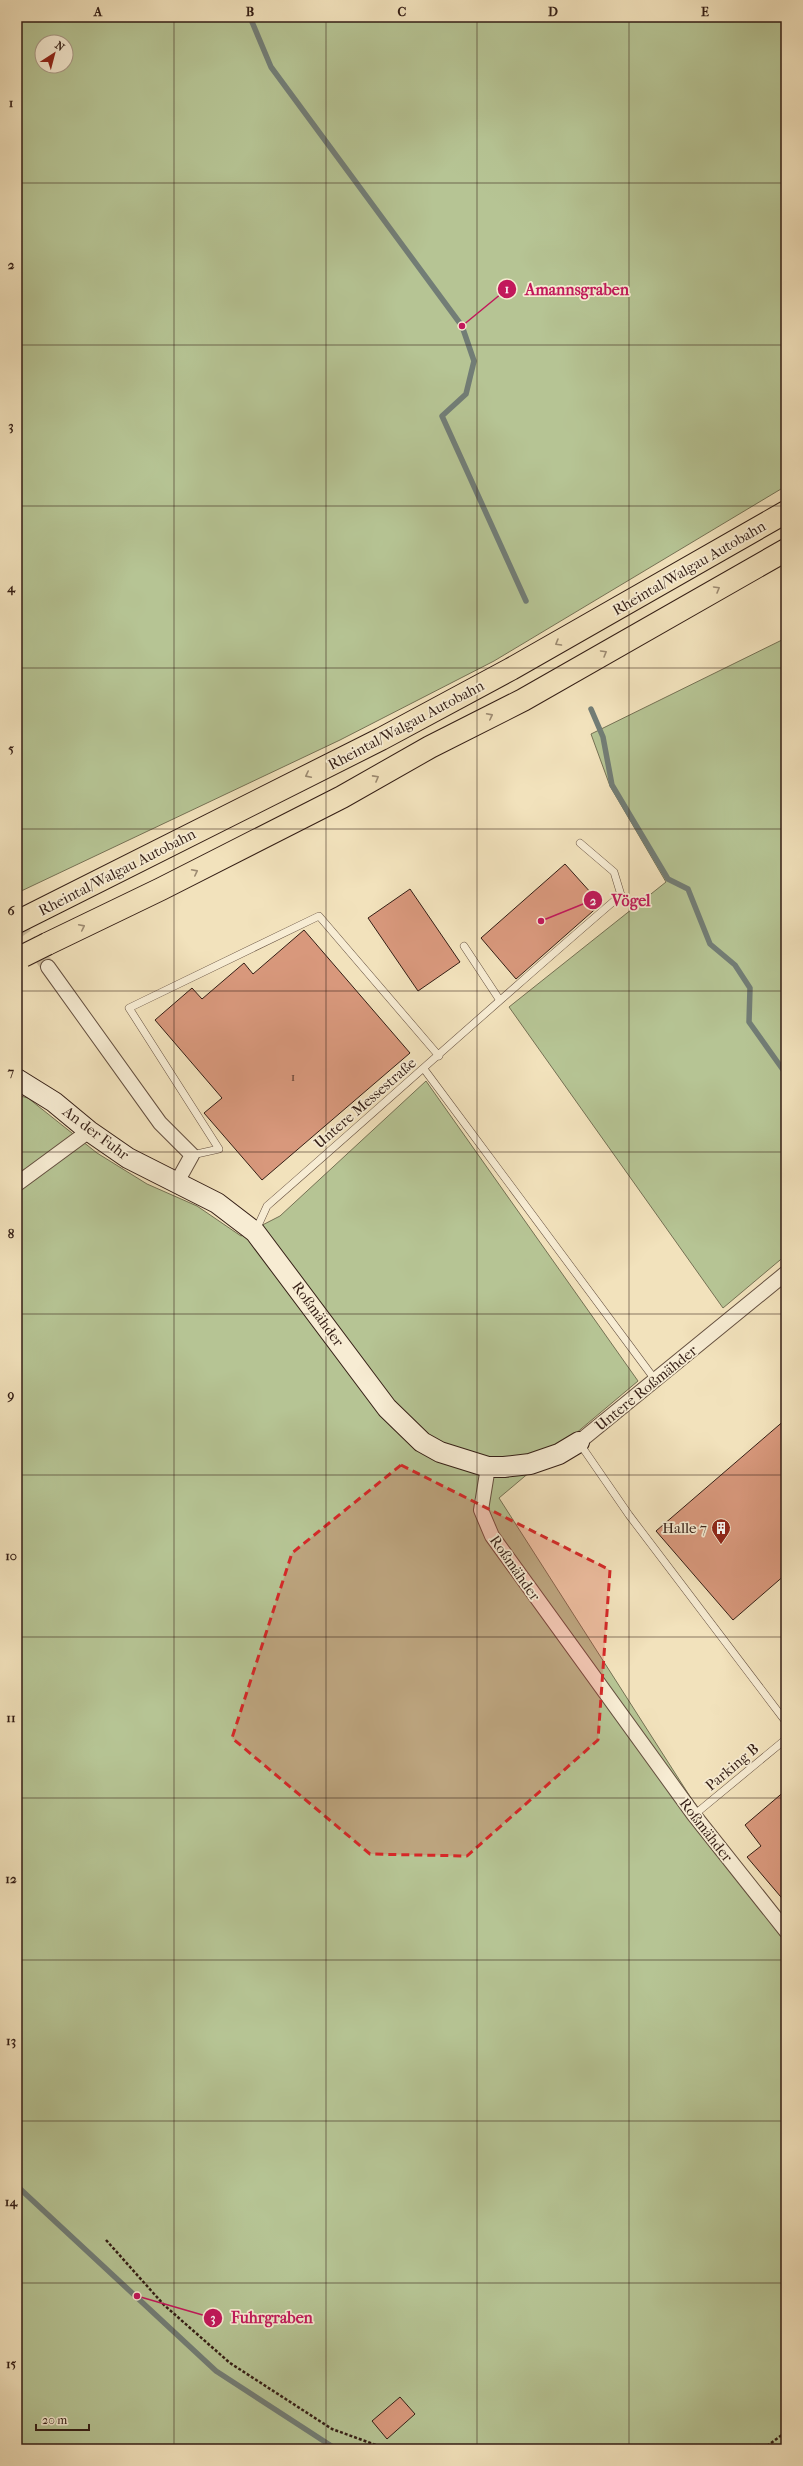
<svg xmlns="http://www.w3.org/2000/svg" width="803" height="2466" viewBox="0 0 803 2466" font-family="'IM FELL French Canon',serif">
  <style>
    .green { fill: #b6c494; stroke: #757154; fill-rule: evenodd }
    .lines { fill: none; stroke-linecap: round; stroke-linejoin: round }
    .stream { stroke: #727d76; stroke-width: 5.5 }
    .building { fill: #d8987c; stroke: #341e15 }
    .street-tunnel { stroke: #ccbb9b; stroke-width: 14; stroke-dasharray: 14 7; stroke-linecap: butt }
    .lane-casing { stroke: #644f3f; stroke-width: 8 }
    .street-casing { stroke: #644f3f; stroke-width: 16 }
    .secondary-casing { stroke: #341e15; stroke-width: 22 }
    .highway-casing { stroke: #341e15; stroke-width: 24 }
    .path { stroke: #341e15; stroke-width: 2.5; stroke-dasharray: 3 2; stroke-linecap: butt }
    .lane { stroke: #f7ecd3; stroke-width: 7 }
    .street { stroke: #f7ecd3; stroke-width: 14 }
    .secondary { stroke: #f7ecd3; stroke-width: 20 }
    .highway { stroke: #f2e2bc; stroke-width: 22 }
    .highway-bridge-casing { stroke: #341e15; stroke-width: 24; stroke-linecap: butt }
    .highway-bridge { stroke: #f2e2bc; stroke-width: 22 }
    .oneway { stroke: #9c8a71 }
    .marked { fill: #d62828; fill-opacity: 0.2; stroke: #d62828; stroke-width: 3; stroke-dasharray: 8 5; stroke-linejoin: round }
    .grid { fill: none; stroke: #341e15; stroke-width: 1; stroke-opacity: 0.55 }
    .labels { text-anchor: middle; stroke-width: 3.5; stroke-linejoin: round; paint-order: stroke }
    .number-label { font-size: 13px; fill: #5d3c2f }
    .street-label { font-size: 15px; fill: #341e15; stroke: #f7ecd3 }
    .poi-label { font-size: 15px; fill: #341e15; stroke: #f7ecd3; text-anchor: end }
    .leader { fill: none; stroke: #c2185b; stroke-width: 1.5 }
    .callout-dot { fill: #c2185b; stroke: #f7ecd3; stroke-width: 1.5 }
    .mark-label { font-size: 12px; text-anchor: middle; font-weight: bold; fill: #fff }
    .callout-label { font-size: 16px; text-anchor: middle; font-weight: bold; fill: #c2185b; stroke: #f7ecd3; stroke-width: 3.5; stroke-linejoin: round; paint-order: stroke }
    .neatline { fill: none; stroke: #341e15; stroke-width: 1.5 }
    .grid-label { font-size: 13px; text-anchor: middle; font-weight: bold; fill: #341e15 }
  </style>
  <rect width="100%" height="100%" fill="#f2e2bc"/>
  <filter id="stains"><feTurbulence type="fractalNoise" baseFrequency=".005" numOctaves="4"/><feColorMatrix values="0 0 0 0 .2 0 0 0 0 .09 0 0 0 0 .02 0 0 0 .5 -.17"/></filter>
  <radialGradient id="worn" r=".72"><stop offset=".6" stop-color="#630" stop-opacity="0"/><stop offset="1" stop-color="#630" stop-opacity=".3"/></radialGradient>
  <path class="green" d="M17,17H786V486L494,661L340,740L17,893ZM42,42H66V66H42Z
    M786,638V1255L723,1308L509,1007L666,882L610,786L591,734Z
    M426,1081L638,1381L499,1498L691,1798L786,1930V2449H17V1095L28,1098L97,1153L147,1184L197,1206L241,1236L280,1216Z"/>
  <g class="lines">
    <path class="stream" d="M250,17L271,67L462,326L474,361L466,394L442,416L526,601
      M591,709L603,737L612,785L668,879L688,889L710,944L735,965L750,988L749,1022L786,1074
      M17,2186L216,2371L336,2449"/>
  </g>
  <path class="building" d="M565,864L601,904L516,979L481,938Z
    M410,889L460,962L418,991L368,918Z
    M304,930L410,1053L262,1180L204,1113L222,1098L155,1020L192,988L202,999L244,963L253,974Z
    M786,1419V1574L733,1620L656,1531Z
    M786,1790V1903L747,1857L761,1846L745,1825Z
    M400,2397L415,2414L387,2439L372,2421Z"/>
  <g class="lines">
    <path class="street-tunnel" d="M17,923L48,967"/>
    <g class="lane-casing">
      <path id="lane" d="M464,946L499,999
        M424,1069L656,1381
        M192,1155L219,1149L129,1008L319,916L439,1056
        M256,1230L267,1206C385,1103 502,997 621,895L614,872L580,843
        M580,1444L629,1515L786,1722
        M694,1815L786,1739"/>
    </g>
    <g class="street-casing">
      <path id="street" d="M48,967L160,1123L192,1155L177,1182
        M17,1184L89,1131
        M579,1442L786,1273
        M488,1467L481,1510L492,1536L694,1815L786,1931"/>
    </g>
    <g class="secondary-casing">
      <path id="secondary" d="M17,1079L54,1102L89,1131L128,1158L217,1203L255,1232L387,1408L422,1442L440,1452L488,1467H504L530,1464L559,1454L579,1442"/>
    </g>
    <g class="highway-casing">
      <path id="highway" d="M17,922L381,739L511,669L786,512
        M47,944L161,889L342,797L430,747L523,700L786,550"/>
    </g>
    <path class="path" d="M782,680L786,685
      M106,2240L164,2305L230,2363L332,2429L387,2449
      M763,2449L786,2432"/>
    <use href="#lane" class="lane"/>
    <use href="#street" class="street"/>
    <use href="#secondary" class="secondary"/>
    <use href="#highway" class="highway"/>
    <g class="highway-bridge-casing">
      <path id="highway-bridge" d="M23,956L47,944"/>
    </g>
    <use href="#highway-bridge" class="highway-bridge"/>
  </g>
  <defs><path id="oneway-chevron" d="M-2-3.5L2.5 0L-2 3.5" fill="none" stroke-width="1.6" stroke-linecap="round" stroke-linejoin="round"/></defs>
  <g class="oneway">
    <use href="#oneway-chevron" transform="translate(717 589) rotate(-30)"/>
    <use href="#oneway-chevron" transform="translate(558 643) rotate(150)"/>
    <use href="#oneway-chevron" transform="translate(604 653) rotate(-30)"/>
    <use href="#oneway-chevron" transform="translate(490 716) rotate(-27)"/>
    <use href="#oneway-chevron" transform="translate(308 775) rotate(153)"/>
    <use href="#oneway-chevron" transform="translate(376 778) rotate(-29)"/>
    <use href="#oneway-chevron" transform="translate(195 872) rotate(-27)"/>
    <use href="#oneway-chevron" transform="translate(82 927) rotate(-26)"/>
  </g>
  <path class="marked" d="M401,1465L610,1570L598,1740L467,1856L370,1854L232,1738L292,1553Z"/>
  <path class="grid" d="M174,17V2449M326,17V2449M477,17V2449M629,17V2449M17,183H786M17,345H786M17,506H786M17,668H786M17,829H786M17,991H786M17,1152H786M17,1314H786M17,1475H786M17,1637H786M17,1798H786M17,1960H786M17,2121H786M17,2283H786"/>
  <defs>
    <g id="building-pin" transform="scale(1)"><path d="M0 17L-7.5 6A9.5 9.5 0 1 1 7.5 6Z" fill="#8f2418" stroke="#f7ecd3"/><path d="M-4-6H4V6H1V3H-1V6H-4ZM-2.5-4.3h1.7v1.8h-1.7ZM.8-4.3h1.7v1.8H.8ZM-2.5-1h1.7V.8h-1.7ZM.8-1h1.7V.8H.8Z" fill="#fff"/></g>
  </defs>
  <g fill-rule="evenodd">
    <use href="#building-pin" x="721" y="1528"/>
  </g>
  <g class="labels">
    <g class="number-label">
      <text x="293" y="1081">1</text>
    </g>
    <g class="street-label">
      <text transform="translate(689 568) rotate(-30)" y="5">Rheintal/Walgau Autobahn</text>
      <text transform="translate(406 725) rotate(-28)" y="5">Rheintal/Walgau Autobahn</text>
      <text transform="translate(117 872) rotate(-27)" y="5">Rheintal/Walgau Autobahn</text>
      <text transform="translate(365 1103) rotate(-41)" y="5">Untere Messestraße</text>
      <text transform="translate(96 1133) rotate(37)" y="5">An der Fuhr</text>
      <text transform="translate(318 1314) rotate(54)" y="5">Roßmähder</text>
      <text transform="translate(646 1388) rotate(-39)" y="5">Untere Roßmähder</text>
      <text transform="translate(515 1568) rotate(55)" y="5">Roßmähder</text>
      <text transform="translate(732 1767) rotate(-40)" y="5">Parking B</text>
      <text transform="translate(706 1830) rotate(52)" y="5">Roßmähder</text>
    </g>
    <g class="poi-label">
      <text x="707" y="1533">Halle 7</text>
    </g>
  </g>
  <path class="leader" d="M462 326L507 289M541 921L593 900M137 2296L213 2318"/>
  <g class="callout-dot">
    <circle cx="462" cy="326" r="4"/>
    <circle cx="541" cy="921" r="4"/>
    <circle cx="137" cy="2296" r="4"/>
    <circle cx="507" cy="289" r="10"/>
    <circle cx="593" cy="900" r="10"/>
    <circle cx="213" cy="2318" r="10"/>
  </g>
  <g class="mark-label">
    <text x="507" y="293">1</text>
    <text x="593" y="905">2</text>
    <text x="213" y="2322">3</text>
  </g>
  <g class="callout-label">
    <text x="577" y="295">Amannsgraben</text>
    <text x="631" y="906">Vögel</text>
    <text x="272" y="2323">Fuhrgraben</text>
  </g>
  <rect width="803" height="2466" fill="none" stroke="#f2e2bc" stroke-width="44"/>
  <g transform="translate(54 54) rotate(36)"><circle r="19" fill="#f7ecd3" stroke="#a99a87"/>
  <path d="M0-3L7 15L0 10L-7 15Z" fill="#8f2418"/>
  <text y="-6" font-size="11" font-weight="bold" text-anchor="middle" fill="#341e15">N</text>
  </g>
  <path d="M36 2424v6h53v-6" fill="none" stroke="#341e15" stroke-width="2"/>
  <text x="42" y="2424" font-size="12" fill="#341e15" stroke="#f7ecd3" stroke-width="3" paint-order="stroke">20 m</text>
  <rect x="22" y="22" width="759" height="2422" class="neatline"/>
  <g class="grid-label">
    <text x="98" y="16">A</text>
    <text x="250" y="16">B</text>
    <text x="402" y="16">C</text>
    <text x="553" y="16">D</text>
    <text x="705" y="16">E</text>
    <text x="11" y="107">1</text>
    <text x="11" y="269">2</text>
    <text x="11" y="430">3</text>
    <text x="11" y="592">4</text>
    <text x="11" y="753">5</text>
    <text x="11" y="915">6</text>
    <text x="11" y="1076">7</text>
    <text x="11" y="1238">8</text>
    <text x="11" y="1399">9</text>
    <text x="11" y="1560">10</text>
    <text x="11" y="1722">11</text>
    <text x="11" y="1883">12</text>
    <text x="11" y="2045">13</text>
    <text x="11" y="2206">14</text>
    <text x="11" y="2368">15</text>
  </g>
  <rect width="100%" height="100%" filter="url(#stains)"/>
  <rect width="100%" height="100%" fill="url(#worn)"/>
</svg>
